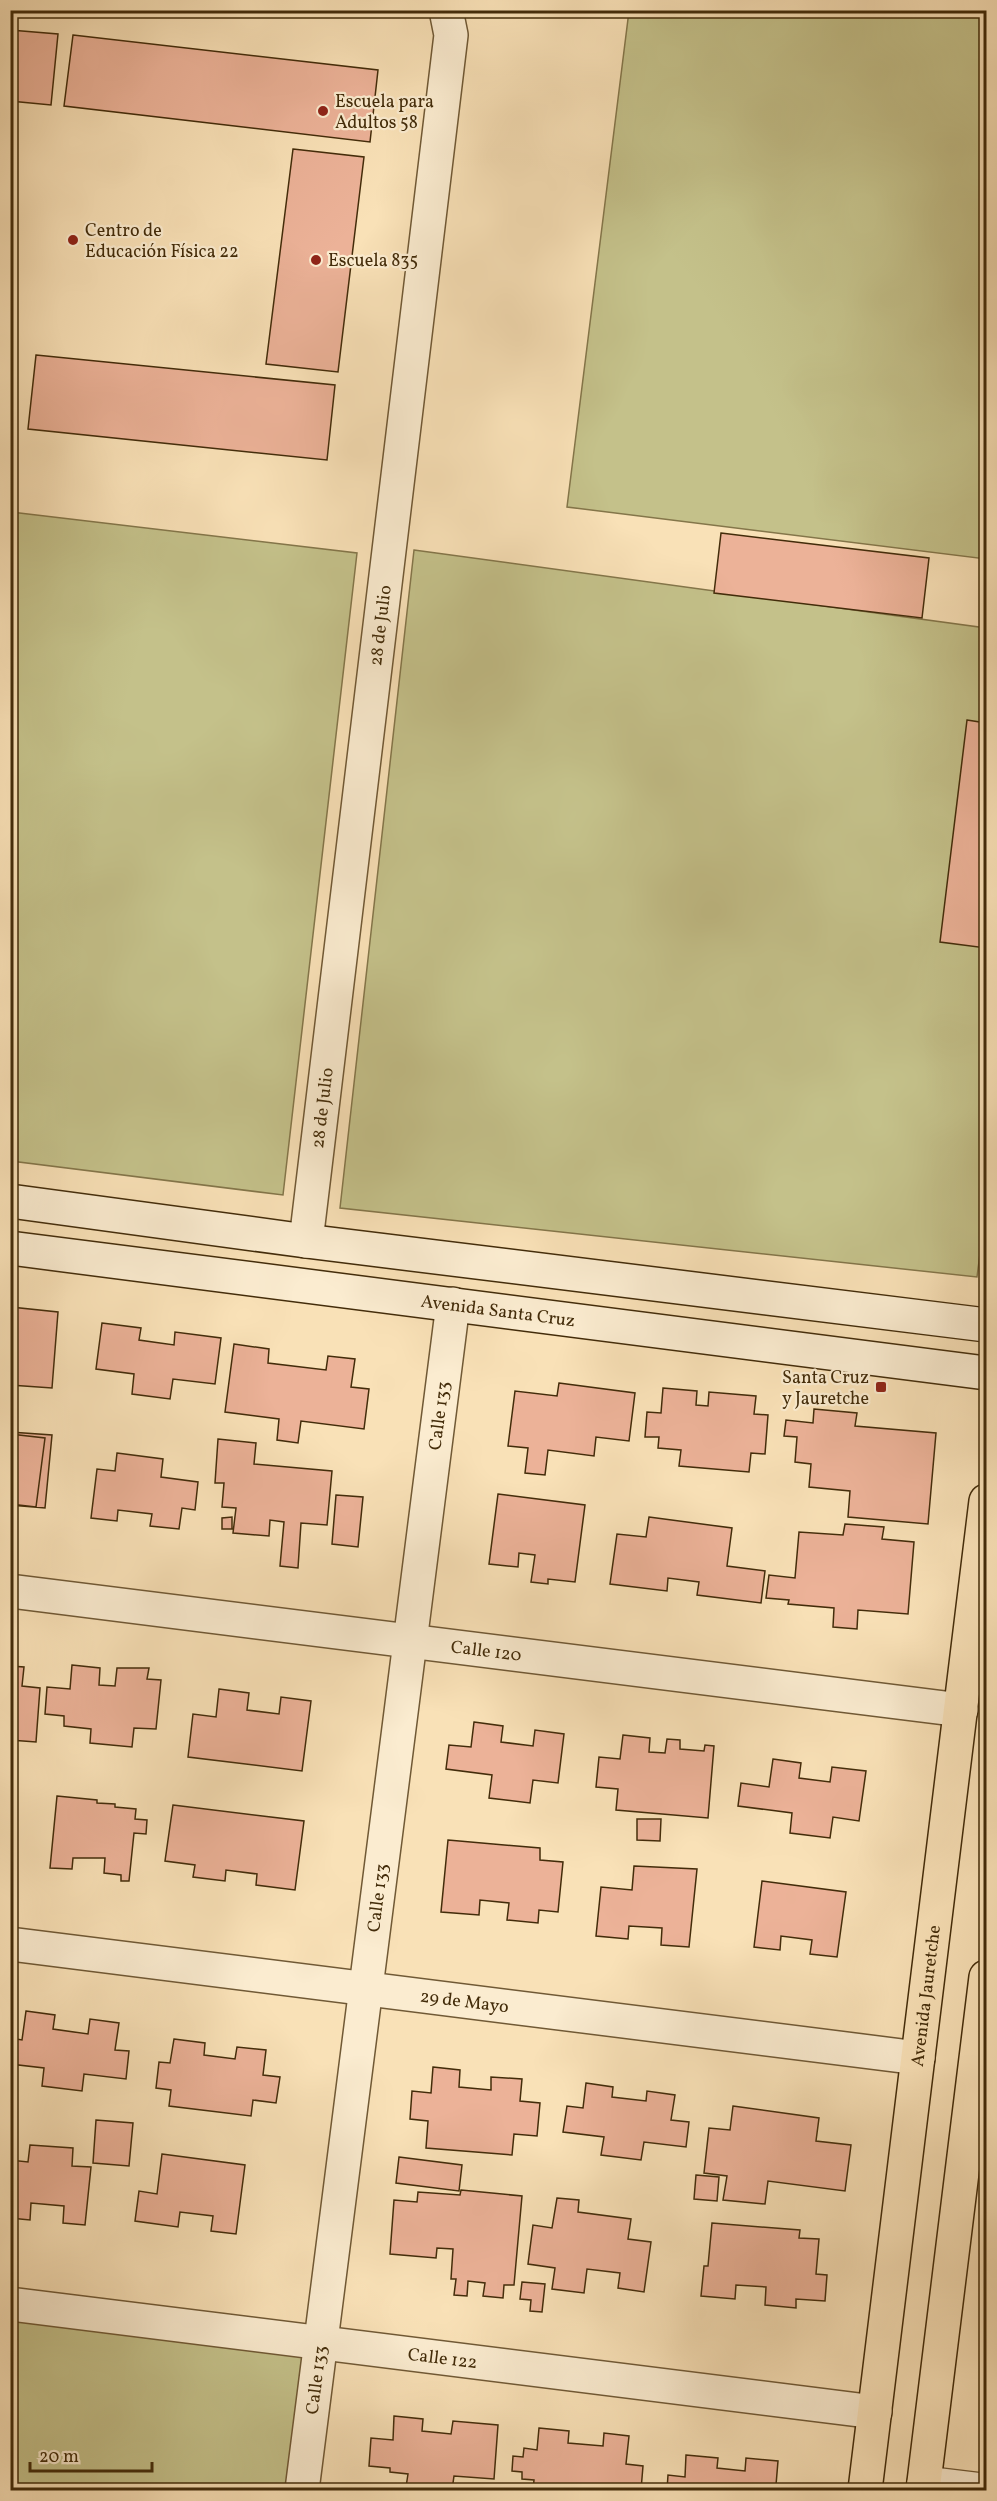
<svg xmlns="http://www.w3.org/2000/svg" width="997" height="2501" viewBox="0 0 997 2501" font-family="Vollkorn,serif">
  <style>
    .green { fill: #c4c18a; stroke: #84764a; stroke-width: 1.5 }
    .building { fill: #ecb298; stroke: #432c0a; stroke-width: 1.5 }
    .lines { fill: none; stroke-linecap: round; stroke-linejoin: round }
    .street-casing { stroke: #705935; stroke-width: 36 }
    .secondary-casing { stroke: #432c0a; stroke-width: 36 }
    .primary-casing { stroke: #432c0a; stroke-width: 36 }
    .street { stroke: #fbecd0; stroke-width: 33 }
    .secondary { stroke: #fbecd0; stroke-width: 33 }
    .primary { stroke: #f9e1b7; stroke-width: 33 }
    .poi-dot { fill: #8f2418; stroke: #fbecd0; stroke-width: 2 }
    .labels { text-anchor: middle; stroke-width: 4.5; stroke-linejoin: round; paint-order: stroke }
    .poi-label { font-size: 18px; fill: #432c0a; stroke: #fbecd0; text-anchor: start }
    .street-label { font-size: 18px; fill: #432c0a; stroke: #fbecd0 }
  </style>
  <rect width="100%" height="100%" fill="#f9e1b7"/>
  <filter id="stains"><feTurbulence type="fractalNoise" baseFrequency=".00333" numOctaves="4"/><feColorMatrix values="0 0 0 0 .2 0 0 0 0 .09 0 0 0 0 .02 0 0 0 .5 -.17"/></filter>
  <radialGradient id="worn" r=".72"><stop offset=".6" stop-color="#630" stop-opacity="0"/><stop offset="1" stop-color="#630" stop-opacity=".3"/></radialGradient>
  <path class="green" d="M629,11H986V559L567,507Z
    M11,512L357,553L283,1195L11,1161Z
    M414,550L986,628V1207L977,1277L340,1208Z
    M11,2304L321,2343L302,2490H11Z"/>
  <path class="building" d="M10,30L58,34L51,105L10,101Z
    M73,35L378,70L370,142L64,106Z
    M293,149L364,157L338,372L266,364Z
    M10,349H13L10,382Z
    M36,355L335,385L327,460L28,429Z
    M721,533L929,558L922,618L714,593Z
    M967,720L986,723V948L940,942Z
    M10,1299L11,1307L58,1312L52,1388L10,1385Z
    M102,1323L141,1328L139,1340L174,1345L175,1332L221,1338L215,1384L173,1379L170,1399L132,1394L134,1374L96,1369Z
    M234,1344L269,1349L268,1363L326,1370L328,1356L355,1359L351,1387L369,1389L364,1429L301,1421L298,1443L277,1440L279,1419L225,1412Z
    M559,1383L635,1393L629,1441L596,1437L594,1456L548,1450L545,1475L525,1473L528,1448L508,1446L515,1391L557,1396Z
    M663,1388L697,1391L696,1405L708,1406L709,1392L756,1396L754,1414L768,1415L765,1454L751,1453L749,1472L679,1466L681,1450L658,1448L659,1437H645L647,1412L661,1413Z
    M814,1409L857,1413L855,1426L936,1433L928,1524L848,1517L850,1491L809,1487L811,1464L795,1462L797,1437L784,1436L786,1420L813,1423Z
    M10,1432L52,1435L45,1508L10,1505Z
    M10,1434L45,1438L36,1507L10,1504Z
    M218,1439L256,1443L254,1464L332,1471L327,1525L301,1523L298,1568L280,1566L284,1522L270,1520L269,1536L233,1533L236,1508L222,1507L224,1483H215Z
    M117,1453L163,1459L161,1477L198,1482L195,1510L182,1508L179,1529L150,1526L152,1514L118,1510L117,1521L91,1518L97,1469L115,1471Z
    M498,1494L585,1505L575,1582L548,1579V1584L531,1582L535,1555L519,1553L518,1567L489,1564Z
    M336,1495L363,1497L358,1547L332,1544Z
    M232,1517V1529H222V1518Z
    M649,1517L732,1528L727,1566L765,1571L761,1603L697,1595L699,1582L668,1578L667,1591L610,1584L617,1534L646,1537Z
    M845,1524L884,1527L882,1539L914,1542L908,1614L858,1610L857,1629L833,1627L834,1608L788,1604L789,1600L766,1598L769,1575L795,1578L799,1532L843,1535Z
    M72,1665L100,1668L99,1685L115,1686L117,1668H149L147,1679L161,1680L156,1729L134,1728L132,1747L90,1743L91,1729L64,1726V1716L45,1714L47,1687L70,1689Z
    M10,1666L24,1667L22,1686L40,1688L36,1742L10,1740Z
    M219,1689L249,1693L247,1710L279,1714L281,1697L311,1701L302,1771L188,1757L193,1714L216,1717Z
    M474,1722L503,1726L501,1742L533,1746L535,1730L564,1734L558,1783L533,1780L530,1803L489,1798L492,1775L446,1769L449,1745L471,1747Z
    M623,1735L650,1738L649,1752L665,1753L667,1739L680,1740V1749L704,1751L705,1745L714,1746L708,1818L616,1810L618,1789L596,1787L599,1757L620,1759Z
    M773,1759L801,1763L799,1778L830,1782L832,1767L866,1771L859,1821L833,1817L830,1838L790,1833L792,1813L738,1806L741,1783L769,1787Z
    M57,1796L97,1800V1803L115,1804V1807L136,1809L135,1819L147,1820L146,1834L134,1833L129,1881H121V1875L104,1873L105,1858H73L72,1869L50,1868Z
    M173,1805L304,1821L295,1890L256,1885L257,1874L226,1870L225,1881L193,1877L195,1865L165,1861Z
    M637,1819H661L660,1841L637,1840Z
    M448,1840L540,1848V1860L563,1862L558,1912L539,1910L538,1923L507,1920L509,1903L480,1900L479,1915L441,1912Z
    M634,1866L697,1869L689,1947L661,1945L662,1928L629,1926L628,1939L596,1936L601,1887L632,1890Z
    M762,1881L846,1892L837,1957L810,1954L812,1940L781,1936L780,1950L754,1947Z
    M26,2011L55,2015L53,2029L88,2034L90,2019L119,2023L115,2050L129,2051L126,2079L84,2074L82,2091L42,2086L44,2068L10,2064V2038L22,2040Z
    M174,2039L205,2043L204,2055L235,2059L237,2047L266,2050L263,2075L280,2077L276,2103L253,2100L251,2116L169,2106L171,2090L156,2088L159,2062L170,2063Z
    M433,2067L460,2070L459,2087L491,2090V2077L522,2079L520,2101L540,2103L537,2136L514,2134L512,2155L426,2148L428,2121L410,2119L412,2091L431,2093Z
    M586,2083L613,2087L612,2097L646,2101L647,2091L675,2095L671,2120L689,2122L686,2147L644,2142L641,2160L601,2155L604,2137L563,2132L567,2106L583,2108Z
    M733,2106L819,2118L816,2141L851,2145L845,2191L768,2181L765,2204L723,2200L727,2176L704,2173L709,2128L730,2130Z
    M96,2120L133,2123L129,2166L93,2163Z
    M30,2145L73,2148L72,2166L91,2167L85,2225L63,2223L64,2206L31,2203L30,2220L10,2218V2160L28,2162Z
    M162,2154L245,2165L236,2234L211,2231L213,2216L180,2212L178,2227L135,2221L139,2191L157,2194Z
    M399,2157L462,2165L459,2191L396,2183Z
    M696,2175L719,2177L717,2201L694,2199Z
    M461,2190L522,2196L514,2285H504L503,2298L483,2296L485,2283L468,2281L467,2296L454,2295L456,2279H451L453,2249L437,2248L436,2258L390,2254L394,2200L417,2202L418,2192L460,2195Z
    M557,2198L579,2200L578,2212L631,2219L628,2239L651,2242L644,2292L618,2288L620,2273L587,2269L584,2293L552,2289L555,2268L528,2264L533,2225L552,2228Z
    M712,2223L800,2230L799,2238L819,2239L816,2274L827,2275L825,2301L796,2299V2308L765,2305L766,2287L736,2285L735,2299L701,2296L704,2266H708Z
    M522,2282L545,2284L542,2312L530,2311L531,2300L520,2299Z
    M394,2416L423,2419L422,2431L451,2434L453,2421L498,2425L494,2479L454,2476L452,2490L406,2487L408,2474L390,2472V2468L369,2466L371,2438L393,2440Z
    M539,2428L569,2431L568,2443L603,2446L604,2433L629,2436L626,2464L643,2466L641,2490H533L534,2480L522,2479V2472L512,2471L513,2456L523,2457L524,2448L537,2450Z
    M686,2455L718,2458L717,2468L745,2471L746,2458L778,2461L776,2485L792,2486L791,2490H667L668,2475L685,2477Z"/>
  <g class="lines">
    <g class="street-casing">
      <g id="street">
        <path id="s1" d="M306,1241L451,35L446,10"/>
        <path id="s2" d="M10,1591L961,1710"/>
        <path id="s3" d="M10,1944L918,2058"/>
        <path id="s4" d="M10,2304L875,2412"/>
        <path d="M924,2483L982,2490"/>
        <path id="s5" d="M302,2490L453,1304"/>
      </g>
    </g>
    <g class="secondary-casing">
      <g id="secondary">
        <path d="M10,1201L306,1241L986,1325"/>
        <path id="s6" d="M10,1248L986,1373"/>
      </g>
    </g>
    <g class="primary-casing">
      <g id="primary">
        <path id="s7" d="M865,2490L986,1501"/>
        <path d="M923,2490L986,1977"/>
      </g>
    </g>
    <use href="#street" class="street"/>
    <use href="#secondary" class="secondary"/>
    <use href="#primary" class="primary"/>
  </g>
  <g class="poi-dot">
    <circle cx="323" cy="111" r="6"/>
    <circle cx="73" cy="240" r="6"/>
    <circle cx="316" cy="260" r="6"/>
    <rect x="875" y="1381" width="12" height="12" rx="3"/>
  </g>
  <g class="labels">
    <g class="poi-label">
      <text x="335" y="107">Escuela para<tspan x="335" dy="21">Adultos 58</tspan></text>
      <text x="85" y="236">Centro de<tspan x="85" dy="21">Educación Física 22</tspan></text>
      <text x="328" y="266">Escuela 835</text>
      <text x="869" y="1383" text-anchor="end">Santa Cruz<tspan x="869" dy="21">y Jauretche</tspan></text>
    </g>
    <g class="street-label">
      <text dy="6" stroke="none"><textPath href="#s1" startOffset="620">28 de Julio</textPath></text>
      <text dy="6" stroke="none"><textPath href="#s1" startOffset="134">28 de Julio</textPath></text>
      <text dy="6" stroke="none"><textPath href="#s6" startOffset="492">Avenida Santa Cruz</textPath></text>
      <text dy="6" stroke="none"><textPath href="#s5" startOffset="1083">Calle 133</textPath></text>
      <text dy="6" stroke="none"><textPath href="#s2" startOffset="480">Calle 120</textPath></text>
      <text dy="6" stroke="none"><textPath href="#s5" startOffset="597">Calle 133</textPath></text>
      <text dy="6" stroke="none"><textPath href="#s7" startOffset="498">Avenida Jauretche</textPath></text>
      <text dy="6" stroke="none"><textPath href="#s3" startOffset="458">29 de Mayo</textPath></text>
      <text dy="6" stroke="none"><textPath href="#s4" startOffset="436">Calle 122</textPath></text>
      <text dy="6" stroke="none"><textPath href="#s5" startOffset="111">Calle 133</textPath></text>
    </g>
  </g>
  <rect width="997" height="2501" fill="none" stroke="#f9e1b7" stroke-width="36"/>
  <rect x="12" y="12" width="973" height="2477" fill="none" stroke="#432c0a" stroke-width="3"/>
  <rect x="18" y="18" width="961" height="2465" fill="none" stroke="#432c0a" stroke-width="1.5"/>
  <path d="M30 2462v9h122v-9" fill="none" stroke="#432c0a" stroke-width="3"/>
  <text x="39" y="2462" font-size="18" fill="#432c0a" stroke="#fbecd0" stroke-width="4.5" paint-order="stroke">20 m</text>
  <rect width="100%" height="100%" filter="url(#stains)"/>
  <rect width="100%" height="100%" fill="url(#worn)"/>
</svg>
